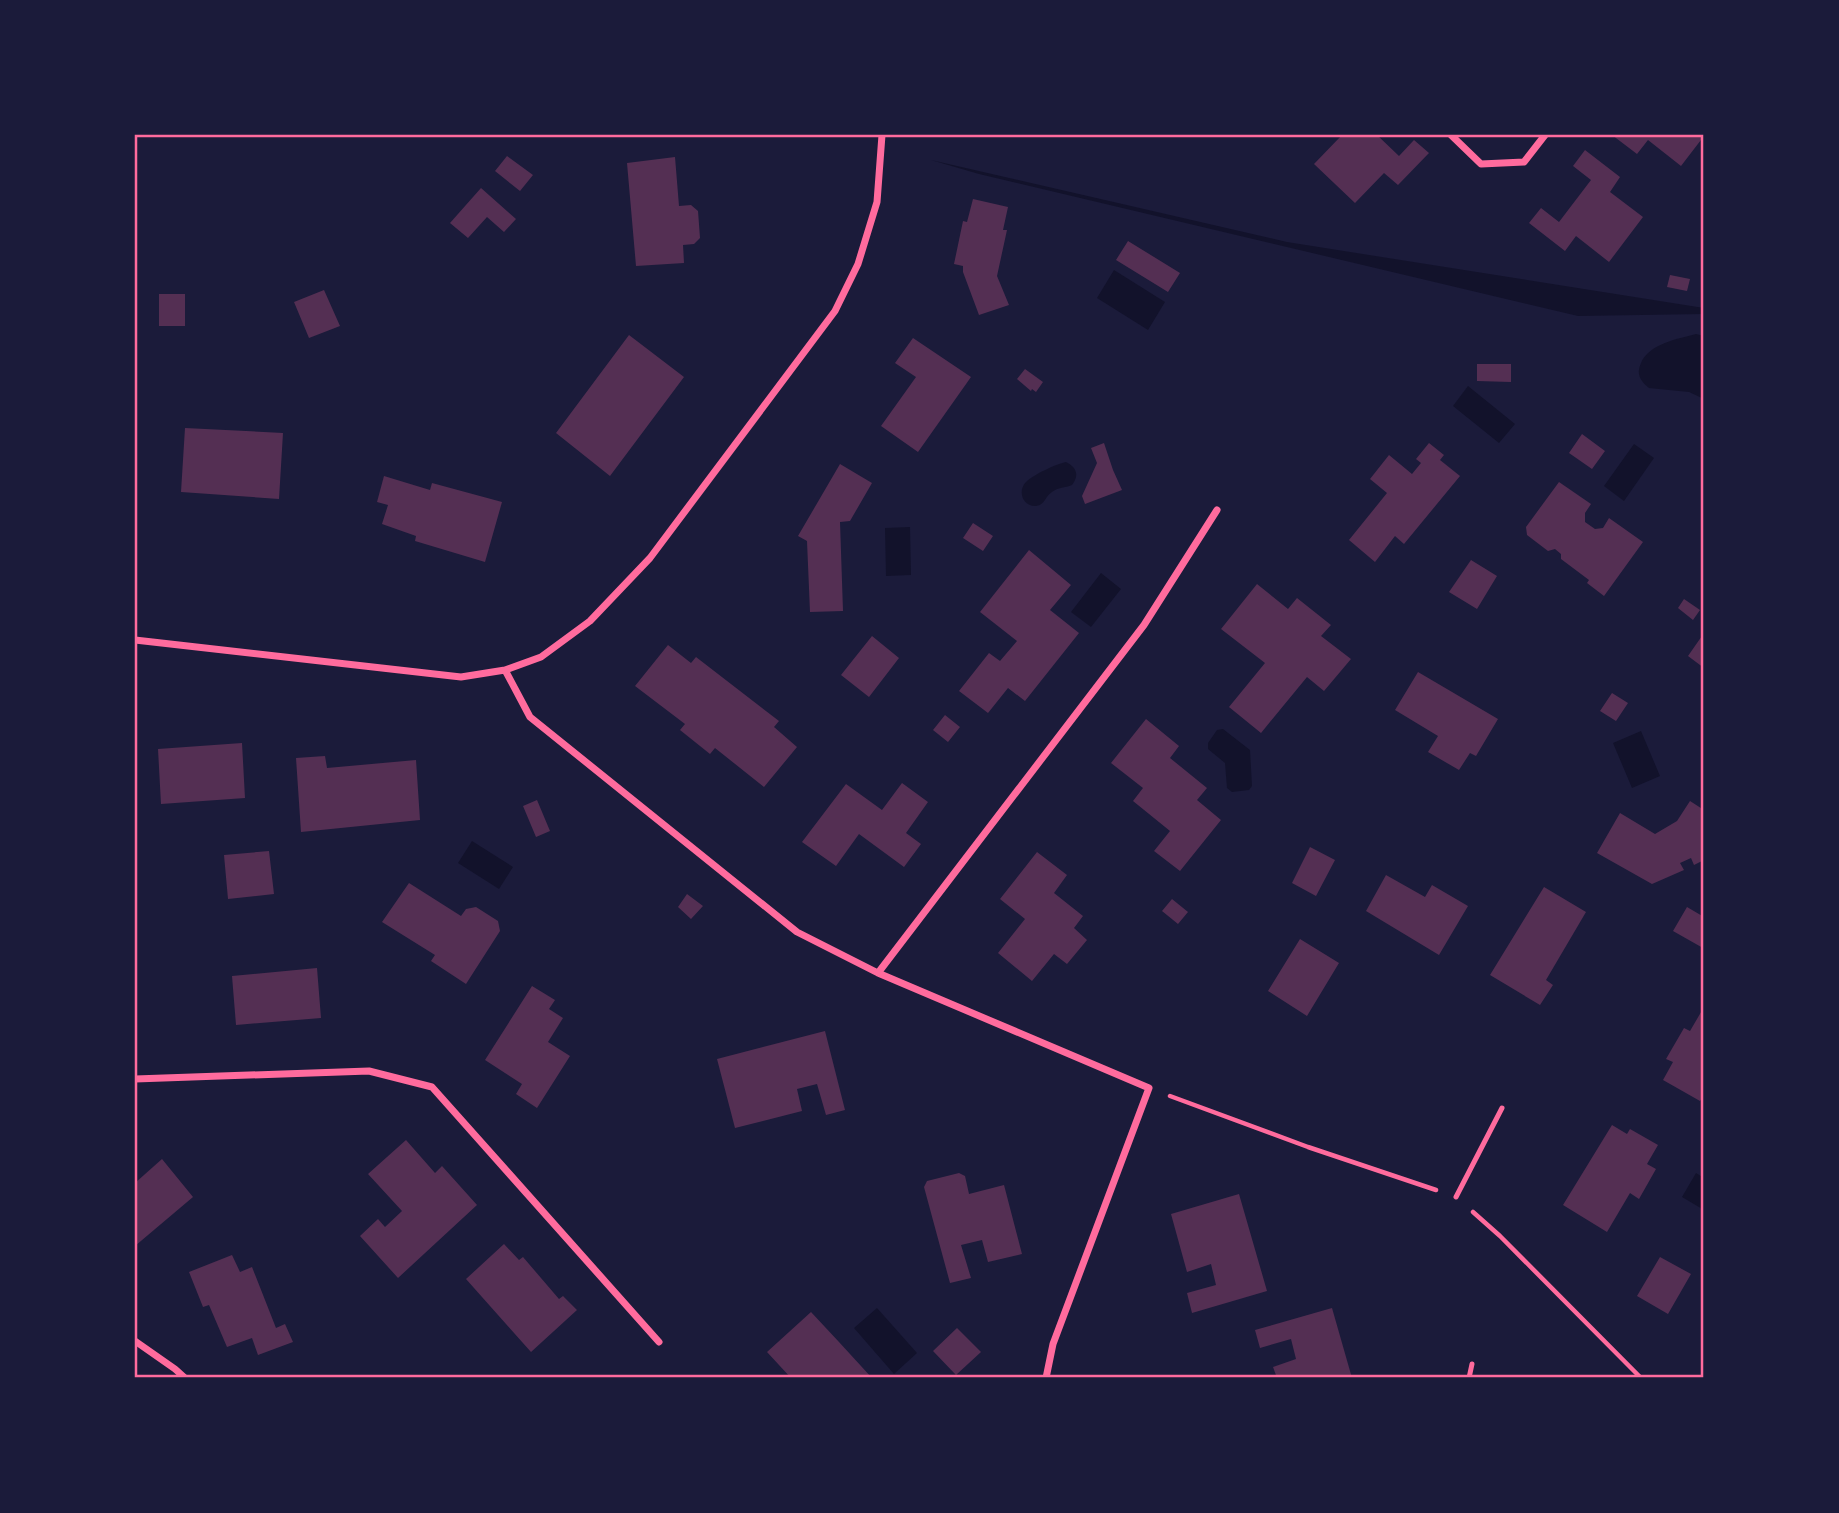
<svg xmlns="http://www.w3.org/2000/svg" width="1839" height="1513" viewBox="0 0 1839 1513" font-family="'PT Sans Narrow',sans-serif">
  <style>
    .water { fill: #12122b }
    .building { fill: #542f53 }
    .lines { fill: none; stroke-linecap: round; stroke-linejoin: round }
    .path { stroke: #ff6b9d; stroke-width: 4.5 }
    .service { stroke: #ff6b9d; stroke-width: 5 }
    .minor { stroke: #ff6b9d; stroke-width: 7 }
    .neatline { fill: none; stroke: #ff6b9d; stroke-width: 2.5 }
  </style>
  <rect width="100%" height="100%" fill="#1b1b3a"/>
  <path class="water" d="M931,160L1287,242L1704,308V314L1578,316L979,174Z
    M1114,270L1165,302L1148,330L1097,298Z
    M1696,334L1704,336V399L1689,392L1649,388C1640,381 1636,374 1641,363C1649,344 1677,339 1696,334Z
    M1468,386L1515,424L1499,443L1453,406Z
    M1634,444L1654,458L1624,501L1604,486Z
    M1066,462C1076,467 1080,475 1072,485C1065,488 1058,487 1052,492C1045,496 1045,505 1036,506C1023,507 1017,491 1026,482C1033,475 1056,464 1066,462Z
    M910,527L911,575L886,576L885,528Z
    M1101,573L1121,589L1091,627L1071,612Z
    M1223,729L1250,750L1252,786L1249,790L1232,792L1227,788L1225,763L1208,749V743L1217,730Z
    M1641,731L1660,776L1632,788L1613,743Z
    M472,841L513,867L499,889L458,863Z
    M1696,1173L1704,1178V1210L1682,1197Z
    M877,1308L917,1353L894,1374L854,1328Z"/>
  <path class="building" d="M1342,135H1377L1399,156L1414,140L1429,153L1398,185L1384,173L1355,203L1314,164Z
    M1612,135H1704V136L1681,166L1648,140L1637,154Z
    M1585,150L1620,177L1610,192L1643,217L1609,262L1576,236L1565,251L1529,223L1541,208L1559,222L1591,180L1573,166Z
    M507,156L533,175L520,191L495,171Z
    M675,157L679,206L691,205L698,211L700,238L694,244L683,245L684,263L636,266L627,163Z
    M481,188L516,219L504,232L487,217L468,238L450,223Z
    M973,199L1008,207L1003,230H1007L997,276L1009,305L979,315L963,272V266L954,264L963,221L967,222Z
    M1128,241L1180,273L1168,292L1116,260Z
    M1670,275L1690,279L1687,291L1667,287Z
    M324,290L340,326L309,338L294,302Z
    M159,294H185V326H159Z
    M629,335L684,377L610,476L556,433Z
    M913,338L971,377L918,452L881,426L916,377L895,363Z
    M1477,364H1511V382L1477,381Z
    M1025,369L1043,382L1036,392L1032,389L1031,391L1017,379Z
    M185,428L283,433L279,499L181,492Z
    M1582,434L1605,451L1592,469L1569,453Z
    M1104,443L1113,470L1122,490L1085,504L1082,496L1097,463L1091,448Z
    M1429,443L1444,455L1440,460L1460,476L1404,544L1395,536L1375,562L1349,540L1387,493L1370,479L1389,455L1412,474L1421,463L1416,459Z
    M840,464L872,483L850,521L840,522L843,611L810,612L807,541L798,536Z
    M384,476L430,490L432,483L502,502L485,562L415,541L416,536L382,524L388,505L377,502Z
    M1559,482L1591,504L1585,513V522L1595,529L1603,528L1609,518L1643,542L1604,596L1587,583L1589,580L1561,559V554L1555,549L1548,551L1527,535L1526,527Z
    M973,523L993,536L983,551L963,538Z
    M1029,550L1071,585L1050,610L1079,633L1025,701L1008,688L988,713L959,691L989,653L1000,661L1017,641L980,612Z
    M1471,560L1497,576L1477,609L1449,592Z
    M1257,584L1288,609L1297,598L1331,625L1321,636L1351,659L1324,691L1307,677L1261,733L1229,707L1265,663L1221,629Z
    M1684,599L1700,610L1693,620L1678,608Z
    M1704,633V668L1688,656Z
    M872,636L899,658L869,697L841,675Z
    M668,645L691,663L696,657L779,721L774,727L797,747L764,787L715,748L710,754L680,730L685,724L635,686Z
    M1418,672L1498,719L1476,756L1470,753L1459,770L1428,752L1438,736L1395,710Z
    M1612,693L1628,703L1616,721L1600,711Z
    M945,715L960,727L948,742L933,730Z
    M1146,719L1179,746L1170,758L1207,788L1197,800L1221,820L1180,871L1154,851L1170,831L1133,801L1143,788L1111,763Z
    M242,743L245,798L161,804L158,749Z
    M325,756L327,768L416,760L420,820L301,832L296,758Z
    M902,783L928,802L906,833L921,844L904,867L859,834L836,866L802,842L846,784L882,810Z
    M537,800L550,831L536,837L523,806Z
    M1690,801L1704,810V860L1694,865L1691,858L1680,863L1684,870L1652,884L1597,853L1620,813L1655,834L1677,821Z
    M1310,847L1335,860L1316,896L1292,883Z
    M269,851L274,894L228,899L224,855Z
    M1037,852L1067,875L1054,893L1083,916L1074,928L1087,940L1067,964L1054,954L1032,981L998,953L1025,919L1000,899Z
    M1386,875L1425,897L1432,885L1468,906L1439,955L1366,911Z
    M409,883L461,916L466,909L476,907L498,921L500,931L466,984L431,961L435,955L382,922Z
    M1544,887L1586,912L1546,980L1553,985L1540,1005L1490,975Z
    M687,894L703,906L691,919L678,907Z
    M1172,899L1188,912L1178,924L1162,911Z
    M1687,907L1704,917V945L1703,948L1673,931Z
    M1300,939L1339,963L1307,1016L1268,991Z
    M317,968L321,1018L236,1025L232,976Z
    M532,986L555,1000L549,1009L563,1018L548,1042L570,1056L537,1108L516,1094L522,1084L485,1060Z
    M1704,1007V1095L1700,1101L1663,1080L1673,1062L1666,1059L1684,1028L1690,1031Z
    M825,1031L845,1110L826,1115L817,1084L797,1089L802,1111L735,1128L717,1059Z
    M1612,1125L1627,1134L1630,1129L1658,1145L1647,1164L1656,1169L1639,1199L1630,1193L1607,1232L1563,1205Z
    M406,1140L435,1173L442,1166L477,1205L398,1278L360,1236L378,1219L385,1227L402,1211L368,1174Z
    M162,1159L193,1197L135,1246V1183Z
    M959,1173L965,1176L969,1194L1004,1185L1022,1254L988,1262L982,1240L961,1245L971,1278L950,1283L924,1187L927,1181Z
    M1239,1194L1267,1291L1192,1313L1187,1293L1216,1285L1211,1264L1187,1272L1171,1214Z
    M504,1244L519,1260L523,1257L559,1299L563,1296L577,1310L531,1352L466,1279Z
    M232,1255L240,1272L252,1267L276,1328L285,1324L293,1342L258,1355L252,1338L227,1347L209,1305L203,1307L189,1272Z
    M1660,1257L1691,1274L1668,1314L1637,1296Z
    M1332,1308L1352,1378H1277L1273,1367L1296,1359L1291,1339L1260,1348L1255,1330Z
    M811,1312L839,1342L872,1378H791L767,1352Z
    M957,1328L981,1352L956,1375L933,1351Z"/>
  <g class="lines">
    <path class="path" d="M1170,1096L1308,1147L1436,1190
      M1473,1212L1500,1236L1641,1378"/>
    <path class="service" d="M1456,1197L1502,1108
      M1469,1378L1472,1364"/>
    <path class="minor" d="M1451,135L1481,164L1524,162L1545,135
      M135,640L461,677L505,670L541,657L590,621L650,558L835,311L858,264L877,202L882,135
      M505,670L530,717L797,932L878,973L1149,1088L1053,1344L1046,1378
      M878,973L1144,625L1217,510
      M135,1079L369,1071L432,1087L659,1342
      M135,1341L175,1369L185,1378"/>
  </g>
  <rect width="1839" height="1513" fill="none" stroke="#1b1b3a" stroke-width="273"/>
  <rect x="136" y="136" width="1566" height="1240" class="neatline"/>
</svg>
